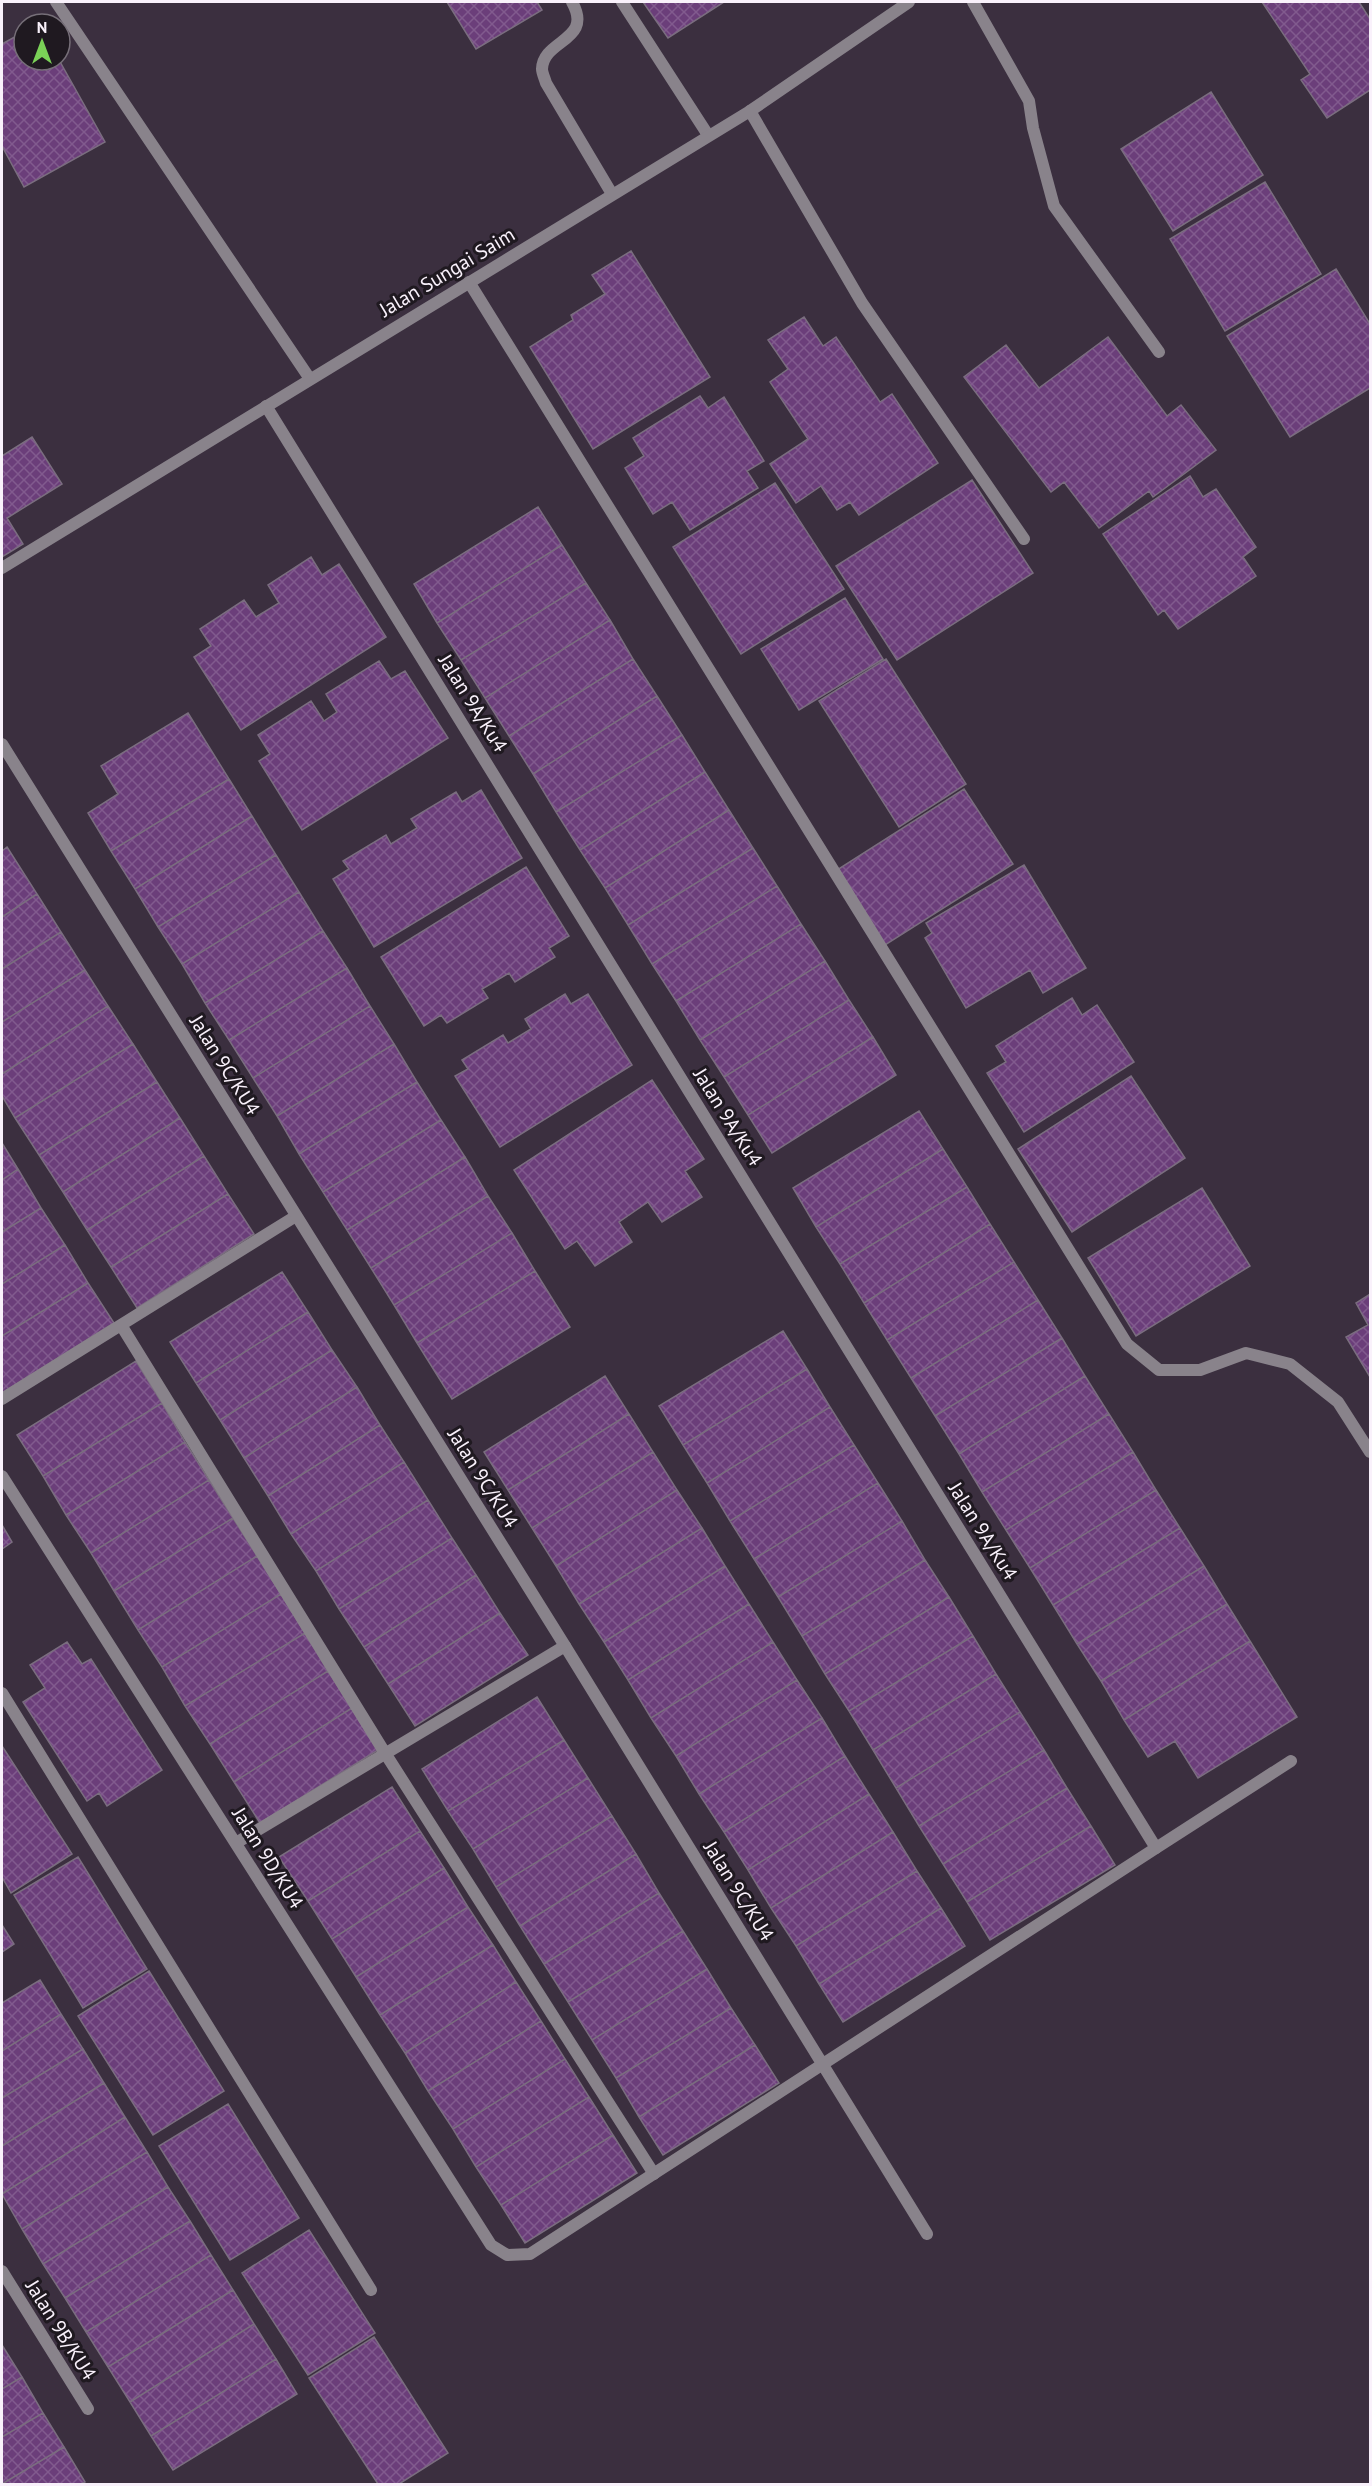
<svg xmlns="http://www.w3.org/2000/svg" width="1372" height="2486" viewBox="0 0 1372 2486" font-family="'PT Sans',sans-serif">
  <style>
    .building { fill: url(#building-cross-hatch); stroke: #7a6d7f; stroke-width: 1.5 }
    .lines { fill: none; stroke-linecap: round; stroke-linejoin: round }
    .service { stroke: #89838b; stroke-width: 12 }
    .minor { stroke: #89838b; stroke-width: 12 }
    .tertiary { stroke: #89838b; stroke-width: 12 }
    .labels { text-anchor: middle; stroke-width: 6; stroke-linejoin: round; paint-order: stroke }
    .street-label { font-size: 20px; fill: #f9f1fb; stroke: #1f1920 }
  </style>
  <defs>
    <pattern id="building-cross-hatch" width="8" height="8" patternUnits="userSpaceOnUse" patternTransform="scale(1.5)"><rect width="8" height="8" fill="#6b3e7a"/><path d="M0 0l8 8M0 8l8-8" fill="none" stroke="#815a8e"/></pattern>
  </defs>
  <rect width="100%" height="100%" fill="#3b2f3f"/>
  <path class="building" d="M447,2H537L542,10L476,49Z
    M643,2H724L668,38Z
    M1262,2H1359L1370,19V90L1327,118L1301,80L1310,74Z
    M20,34L24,40V60H59L105,142L24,187L2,146V44Z
    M1211,92L1263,175L1173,231L1121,149Z
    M1265,182L1321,274L1225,331L1170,239Z
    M631,251L710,377L593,449L530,347L573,320L571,315L605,294L592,275Z
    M1336,269L1370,324V388L1290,437L1227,336Z
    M804,317L823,346L836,337L880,402L892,394L938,463L859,515L850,502L837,510L821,486L796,503L770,464L808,439L770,382L788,369L768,340Z
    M1108,337L1167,416L1181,405L1216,450L1153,497L1149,491L1099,528L1064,482L1051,492L964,377L1006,345L1039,388Z
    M700,396L708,408L724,397L764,461L747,471L758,488L690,530L672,502L653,514L625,468L644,456L633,438Z
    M32,437L62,484L7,518L23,544L2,557V456Z
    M1190,476L1203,497L1216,489L1256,547L1243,557L1256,576L1178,629L1164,610L1158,615L1103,534Z
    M972,480L1033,573L897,660L836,566Z
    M775,483L844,589L741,654L673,547Z
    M538,507L562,545L437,623L414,584Z
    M562,545L586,583L461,660L437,623Z
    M311,557L322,575L339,564L386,637L241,730L194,657L211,646L200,629L244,600L256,617L279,603L268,585Z
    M586,583L610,620L485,698L461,660Z
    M845,598L883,659L799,710L761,649Z
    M610,620L633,659L509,736L485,698Z
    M633,659L657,696L533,774L509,736Z
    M886,659L966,784L899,827L819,701Z
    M379,661L391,679L405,671L448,738L302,830L259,761L270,754L258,735L311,701L324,721L337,712L326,694Z
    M657,696L682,735L556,812L533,774Z
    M188,713L229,779L111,851L88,813L118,794L101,766Z
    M682,735L705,772L580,850L556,812Z
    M705,772L729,810L605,888L580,850Z
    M229,779L252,816L135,889L111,851Z
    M964,789L1013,864L885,945L837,870Z
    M481,790L522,858L374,947L333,879L349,869L343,861L386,835L391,844L417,828L411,819L456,792L462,802Z
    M729,810L753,848L628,925L605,888Z
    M252,816L276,855L158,927L135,889Z
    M7,847L37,894L2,917V851Z
    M753,848L777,886L652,964L628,925Z
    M276,855L299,892L182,964L158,927Z
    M1024,865L1086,968L1043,993L1030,970L966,1008L925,938L932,933L926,923Z
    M526,867L569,936L549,948L555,957L515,982L509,973L482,989L488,998L447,1023L441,1015L424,1026L381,957Z
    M777,886L801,924L676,1001L652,964Z
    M299,892L323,931L205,1003L182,964Z
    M37,894L61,932L2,969V917Z
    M801,924L825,961L700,1040L676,1001Z
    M323,931L347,968L229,1040L205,1003Z
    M61,932L85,970L2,1022V969Z
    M825,961L849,1000L724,1077L700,1040Z
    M347,968L370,1006L253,1078L229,1040Z
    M85,970L108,1006L2,1074V1022Z
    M565,994L571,1004L588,994L632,1065L500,1147L455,1076L468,1069L462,1060L503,1035L508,1043L531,1029L525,1019Z
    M1072,998L1082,1015L1097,1005L1134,1062L1024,1132L987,1073L1006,1062L996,1046Z
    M849,1000L873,1037L748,1115L724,1077Z
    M108,1006L133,1044L15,1118L2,1096V1074Z
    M370,1006L394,1044L277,1116L253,1078Z
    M873,1037L896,1075L772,1153L748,1115Z
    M133,1044L157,1082L39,1155L15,1118Z
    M394,1044L417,1082L299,1154L277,1116Z
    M1131,1076L1185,1158L1072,1232L1018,1149Z
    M652,1080L704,1159L685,1171L702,1197L662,1222L648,1202L619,1222L632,1242L595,1266L577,1241L565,1249L514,1170Z
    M157,1082L180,1118L63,1192L39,1155Z
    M417,1082L441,1120L323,1192L299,1154Z
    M919,1111L943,1149L816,1227L793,1188Z
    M180,1118L204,1156L87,1230L63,1192Z
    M441,1120L465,1157L347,1230L323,1192Z
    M2,1143L18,1169L2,1180Z
    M943,1149L967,1187L840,1264L816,1227Z
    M204,1156L228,1194L111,1267L87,1230Z
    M465,1157L488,1196L371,1268L347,1230Z
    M18,1169L41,1208L2,1232V1180Z
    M967,1187L990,1224L864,1303L840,1264Z
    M1202,1188L1250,1266L1136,1336L1088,1258Z
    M228,1194L254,1234L137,1308L111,1267Z
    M488,1196L512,1233L394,1305L371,1268Z
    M41,1208L65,1245L2,1284V1232Z
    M990,1224L1014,1262L887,1340L864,1303Z
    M512,1233L535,1271L417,1343L394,1305Z
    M65,1245L88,1283L2,1336V1284Z
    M1014,1262L1038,1300L911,1378L887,1340Z
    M535,1271L570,1327L452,1399L417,1343Z
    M282,1272L308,1312L196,1383L170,1342Z
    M88,1283L114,1323L2,1393V1336Z
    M1370,1294V1377L1346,1337L1368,1325L1356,1303Z
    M1038,1300L1062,1338L935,1416L911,1378Z
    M308,1312L332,1350L220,1420L196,1383Z
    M783,1331L807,1369L683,1445L659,1406Z
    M1062,1338L1085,1376L959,1454L935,1416Z
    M332,1350L357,1387L244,1458L220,1420Z
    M136,1361L162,1403L43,1476L17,1435Z
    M807,1369L830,1407L707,1483L683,1445Z
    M605,1376L629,1414L508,1490L484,1452Z
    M1085,1376L1109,1414L982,1492L959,1454Z
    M357,1387L380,1425L268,1496L244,1458Z
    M162,1403L185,1442L66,1515L43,1476Z
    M830,1407L854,1445L730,1521L707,1483Z
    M629,1414L653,1452L532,1528L508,1490Z
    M1109,1414L1133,1452L1006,1530L982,1492Z
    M380,1425L404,1462L291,1534L268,1496Z
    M185,1442L209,1480L91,1553L66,1515Z
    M854,1445L878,1483L754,1559L730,1521Z
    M653,1452L677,1490L556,1566L532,1528Z
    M1133,1452L1156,1490L1030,1568L1006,1530Z
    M404,1462L428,1500L316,1571L291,1534Z
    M209,1480L233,1518L114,1591L91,1553Z
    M878,1483L902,1521L778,1597L754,1559Z
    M677,1490L702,1528L579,1604L556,1566Z
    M1156,1490L1180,1528L1053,1605L1030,1568Z
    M428,1500L452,1538L339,1609L316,1571Z
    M233,1518L257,1556L138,1630L114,1591Z
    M902,1521L925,1560L802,1636L778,1597Z
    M2,1525L12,1542L2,1549Z
    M702,1528L725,1566L604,1642L579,1604Z
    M1180,1528L1204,1566L1077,1644L1053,1605Z
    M452,1538L476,1575L364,1647L339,1609Z
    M257,1556L281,1594L162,1667L138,1630Z
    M925,1560L949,1597L825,1674L802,1636Z
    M725,1566L749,1604L628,1680L604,1642Z
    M1204,1566L1227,1604L1101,1681L1077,1644Z
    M476,1575L500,1613L388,1684L364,1647Z
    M281,1594L305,1633L185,1706L162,1667Z
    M949,1597L973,1636L849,1711L825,1674Z
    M749,1604L773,1642L651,1718L628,1680Z
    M1227,1604L1250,1641L1124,1720L1101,1681Z
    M500,1613L528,1655L415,1726L388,1684Z
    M305,1633L328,1671L210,1744L185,1706Z
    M973,1636L996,1674L873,1750L849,1711Z
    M1250,1641L1297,1717L1198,1778L1175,1741L1148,1757L1124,1720Z
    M67,1642L82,1664L91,1659L162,1770L107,1806L99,1793L87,1801L23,1702L45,1688L30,1665Z
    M773,1642L797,1680L676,1756L651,1718Z
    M328,1671L352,1708L234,1782L210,1744Z
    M996,1674L1020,1712L896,1788L873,1750Z
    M797,1680L822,1718L699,1794L676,1756Z
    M537,1697L564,1740L448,1811L422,1769Z
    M352,1708L378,1750L260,1823L234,1782Z
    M1020,1712L1044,1750L919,1826L896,1788Z
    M822,1718L845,1756L724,1832L699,1794Z
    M564,1740L588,1778L473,1849L448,1811Z
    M2,1746L72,1854L11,1893L2,1877Z
    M1044,1750L1067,1788L943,1864L919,1826Z
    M845,1756L869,1794L748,1870L724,1832Z
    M588,1778L612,1816L496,1887L473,1849Z
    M392,1787L420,1831L308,1901L279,1857Z
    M1067,1788L1091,1826L967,1902L943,1864Z
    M869,1794L893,1832L771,1908L748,1870Z
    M612,1816L636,1854L520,1926L496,1887Z
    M1091,1826L1115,1865L990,1940L967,1902Z
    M420,1831L444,1868L332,1939L308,1901Z
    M893,1832L917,1871L796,1946L771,1908Z
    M636,1854L659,1893L544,1964L520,1926Z
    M78,1857L147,1969L83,2008L14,1895Z
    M444,1868L468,1907L356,1977L332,1939Z
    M917,1871L941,1908L819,1984L796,1946Z
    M659,1893L683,1931L568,2002L544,1964Z
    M468,1907L493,1945L380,2015L356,1977Z
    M941,1908L965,1946L843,2022L819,1984Z
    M2,1925L14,1944L2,1952Z
    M683,1931L707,1969L592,2040L568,2002Z
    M493,1945L516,1982L405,2053L380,2015Z
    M707,1969L731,2008L616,2078L592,2040Z
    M149,1971L224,2091L153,2135L78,2016Z
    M40,1980L61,2014L2,2051V2003Z
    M516,1982L541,2021L428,2091L405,2053Z
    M731,2008L755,2045L639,2117L616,2078Z
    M61,2014L83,2049L2,2098V2051Z
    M541,2021L565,2059L453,2129L428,2091Z
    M755,2045L779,2083L663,2155L639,2117Z
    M83,2049L104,2083L2,2146V2098Z
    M565,2059L589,2097L476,2167L453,2129Z
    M104,2083L125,2117L2,2194V2146Z
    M589,2097L613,2135L501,2205L476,2167Z
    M228,2104L299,2218L230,2260L159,2146Z
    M125,2117L147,2152L22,2229L2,2194Z
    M613,2135L637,2173L525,2243L501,2205Z
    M147,2152L168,2187L43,2264L22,2229Z
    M168,2187L190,2221L65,2298L43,2264Z
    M190,2221L211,2255L86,2332L65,2298Z
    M309,2230L375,2333L308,2375L242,2273Z
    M211,2255L233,2290L108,2367L86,2332Z
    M233,2290L254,2324L130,2402L108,2367Z
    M254,2324L276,2359L151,2436L130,2402Z
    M374,2337L448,2453L399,2484H378L309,2378Z
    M2,2345L22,2377L2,2389Z
    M276,2359L297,2394L173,2470L151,2436Z
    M22,2377L43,2413L2,2437V2389Z
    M43,2413L64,2447L2,2484V2437Z
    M64,2447L85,2482L81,2484H2Z"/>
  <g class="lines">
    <path class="service" d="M56,2L310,379
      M572,2C594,41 543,39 542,69C542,73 545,79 546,83L612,194
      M750,111L862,303L1024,539
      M121,1325L385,1753L654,2174
      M2,1399L296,1216
      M2,1693L371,2290
      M236,1843L565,1646
      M1156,1848L1291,1761"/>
    <path class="minor" d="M622,2L708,135
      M973,2L1029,101L1033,128L1054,206L1159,352
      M469,282L1127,1344L1159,1370H1200L1246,1353L1290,1364L1338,1402L1370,1452
      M2,744L565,1646L927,2234
      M2,1476L491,2245L507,2255L530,2254L1156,1848L266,406
      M2,2271L88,2409"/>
    <path class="tertiary" d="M2,568L750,111L909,2"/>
  </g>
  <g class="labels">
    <g class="street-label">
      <text transform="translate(447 272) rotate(-31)" y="7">Jalan Sungai Saim</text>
      <text transform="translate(473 703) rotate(58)" y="7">Jalan 9A/Ku4</text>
      <text transform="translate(225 1065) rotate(58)" y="7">Jalan 9C/KU4</text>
      <text transform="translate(728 1117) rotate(58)" y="7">Jalan 9A/Ku4</text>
      <text transform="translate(483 1478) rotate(58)" y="7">Jalan 9C/KU4</text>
      <text transform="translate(983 1531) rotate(58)" y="7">Jalan 9A/Ku4</text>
      <text transform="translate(268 1858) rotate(58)" y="7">Jalan 9D/KU4</text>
      <text transform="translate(739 1891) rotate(58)" y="7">Jalan 9C/KU4</text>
      <text transform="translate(61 2330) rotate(58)" y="7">Jalan 9B/KU4</text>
    </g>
  </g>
  <rect width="1372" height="2486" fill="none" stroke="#f9f1fb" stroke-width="6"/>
  <g transform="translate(42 42)"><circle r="28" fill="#1f1920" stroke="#766f78" stroke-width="1.5"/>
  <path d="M0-4.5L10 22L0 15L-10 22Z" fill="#7ad157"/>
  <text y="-9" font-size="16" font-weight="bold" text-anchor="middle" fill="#f9f1fb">N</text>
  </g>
</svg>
